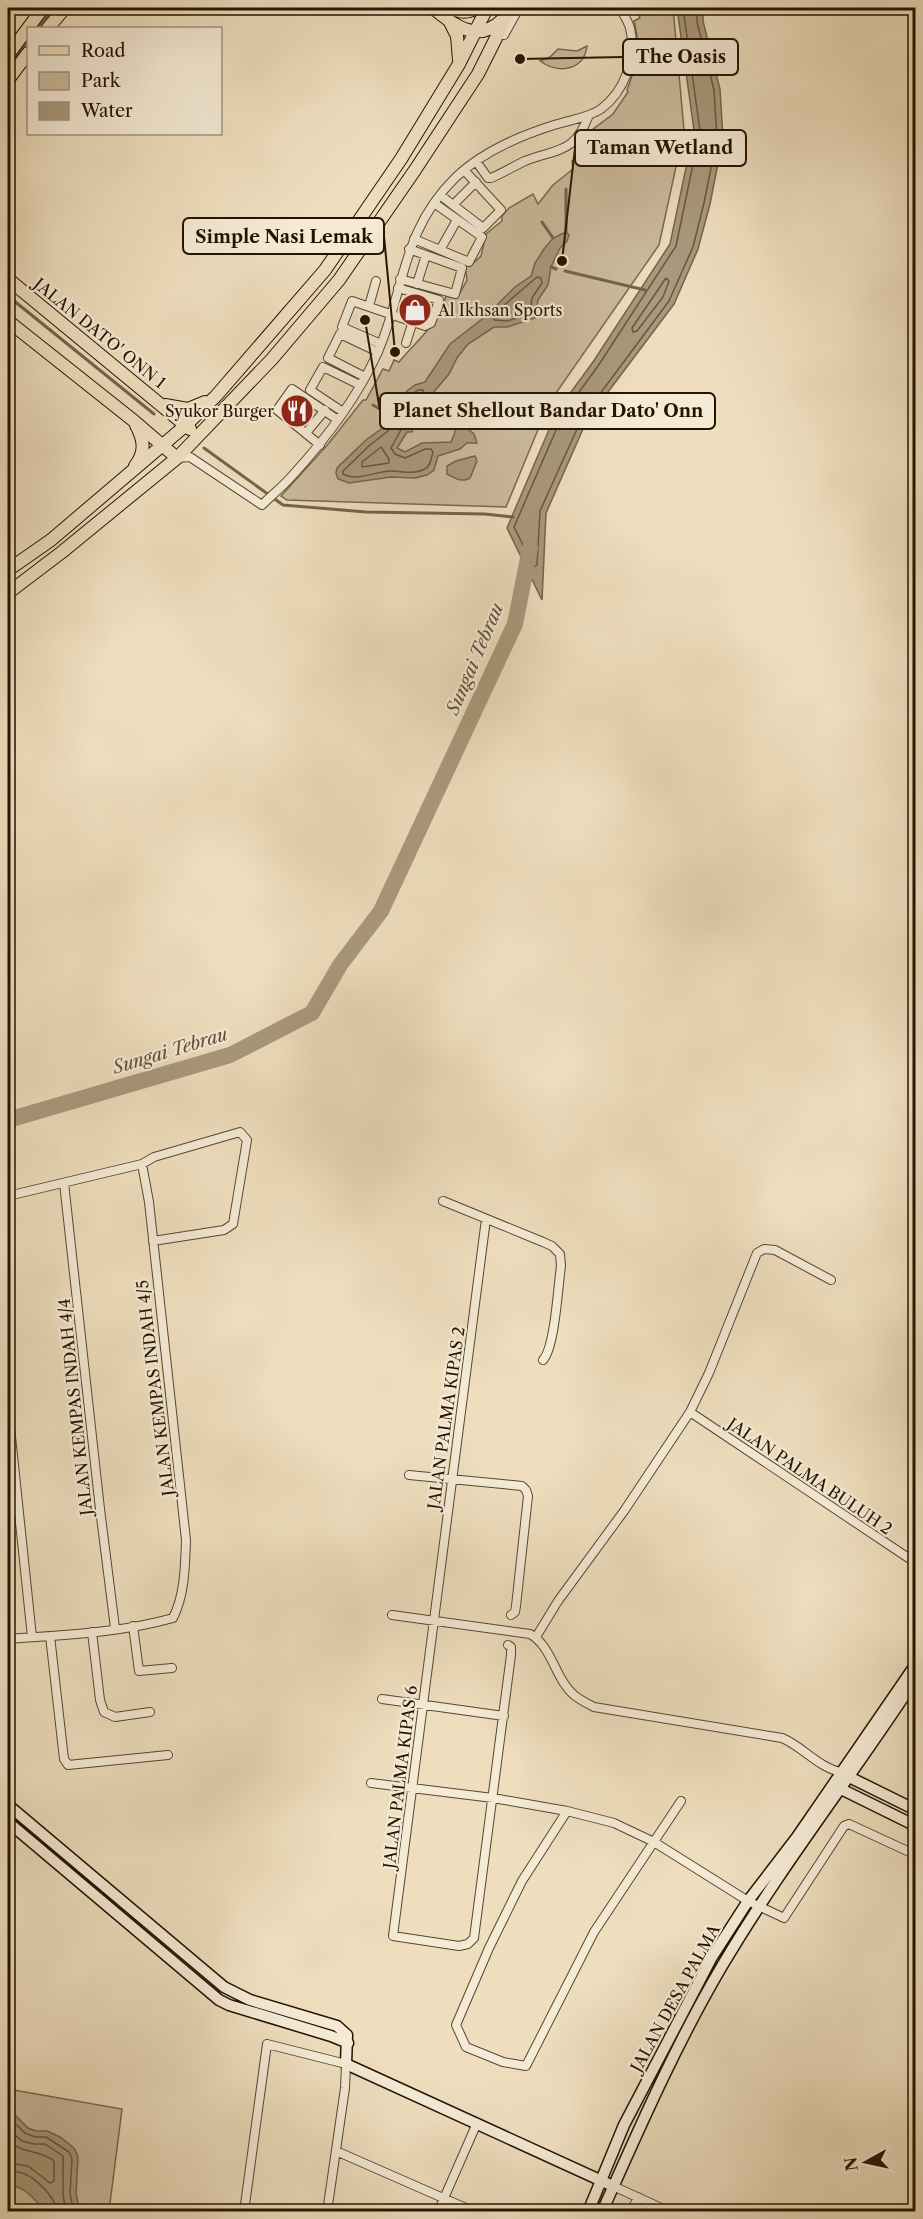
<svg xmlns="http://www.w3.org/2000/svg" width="923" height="2219" viewBox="0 0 923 2219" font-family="'Libre Caslon Text',serif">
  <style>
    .green { fill: #ccbb9e; stroke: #78674f; stroke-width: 1.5 }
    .water { fill: #aa997d; stroke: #75634b; stroke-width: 1.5 }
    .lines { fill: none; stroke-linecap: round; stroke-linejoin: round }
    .shore { stroke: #68563e; stroke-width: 1.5 }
    .stream { stroke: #75634b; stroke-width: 3 }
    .river { stroke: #aa997d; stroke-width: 16 }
    .street-casing { stroke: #574630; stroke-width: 10 }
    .secondary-casing { stroke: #251300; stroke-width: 13 }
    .primary-casing { stroke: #251300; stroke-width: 14 }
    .street { stroke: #f4ead5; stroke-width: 8 }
    .secondary { stroke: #f4ead5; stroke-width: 10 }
    .primary { stroke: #eedebe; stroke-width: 12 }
    .labels { text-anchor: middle; stroke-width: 4.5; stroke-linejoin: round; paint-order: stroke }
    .poi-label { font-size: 16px; fill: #251300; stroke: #f4ead5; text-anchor: start }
    .street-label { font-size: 16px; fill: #251300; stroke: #f4ead5 }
    .water-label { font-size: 18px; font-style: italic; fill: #614f38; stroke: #f4ead5 }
    .leader { fill: none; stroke: #251300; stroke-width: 2 }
    .callout-dot { fill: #251300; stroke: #f4ead5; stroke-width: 2 }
    .callout { fill: #f4ead5; stroke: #251300; stroke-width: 2 }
    .callout-label { font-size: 18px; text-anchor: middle; font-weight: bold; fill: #251300 }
  </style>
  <rect width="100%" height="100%" fill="#eedebe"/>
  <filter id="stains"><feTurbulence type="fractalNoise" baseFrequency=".00333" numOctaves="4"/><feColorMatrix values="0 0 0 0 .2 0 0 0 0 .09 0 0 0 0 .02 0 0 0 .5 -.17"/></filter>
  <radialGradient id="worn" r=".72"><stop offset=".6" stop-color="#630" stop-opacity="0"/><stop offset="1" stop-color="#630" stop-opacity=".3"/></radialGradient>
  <path class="green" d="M635,8H673L684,130L659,245L549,403L506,507L287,500L281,496L329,443L363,400H366L383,369L389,371L394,360L399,362C417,340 439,324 446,296L457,298L467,280L465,266H470L481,256L486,234L502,221V216L509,208L533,194L538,204L553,185L573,169L572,161L583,153L597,138L592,130L613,114L628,92L627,90C637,64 641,48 634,21L640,18Z
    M587,46C584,71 558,74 540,61L550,57L558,49L577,51Z
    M8,2089L122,2109L109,2211H8Z"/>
  <path class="water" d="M677,8H703V21L720,89L723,138L710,204L698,249L674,304L587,420L546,513L542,600L507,528L557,411L593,362L670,244L694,130Z
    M566,232L569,235L567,241L560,248L551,267L548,285L538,300L535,318L507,327H494L468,344L457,358L449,374L426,401L412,432H407L397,448L405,452L422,443L451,442L455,432L454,422L457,420L474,434L477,443H467L460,449L438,456L434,470L427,475L415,478L391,477L349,483L338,479L336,473L337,468L366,440L384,427L393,408L407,391L415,385L425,382L450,344L486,316L515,287L531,276L535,263L544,249L553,238Z
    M475,456L477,461L470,478C461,483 455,478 447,474V466L456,461Z
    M8,2108L28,2128L36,2131H47L60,2137L74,2148L78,2157L76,2194L80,2211H45C34,2199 25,2186 8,2185Z"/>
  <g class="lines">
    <path class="shore" d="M683,8L700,131L676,246L598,366L563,414L514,527L534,567L537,565L540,511L582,418L669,301L693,247L704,203L717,138L714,90L697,22V8
      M537,277L541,278L542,283L532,298L530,314L507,321L494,320V317L502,307Z
      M666,278L669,281L663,297L637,331L633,332L632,328Z
      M418,390H423L424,394L409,424L402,428L391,448L395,454L405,458L425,449H431L433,452C431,458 431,466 425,469C414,475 402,471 391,471C376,471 357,482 343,474V471L370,445L388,431L398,412L411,395Z
      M381,447L389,459V463L362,467V462Z
      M8,2117L25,2133L35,2137H46L69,2152L72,2159L70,2194L74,2212
      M8,2129L22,2141L34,2144H45L63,2156V2195L66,2212
      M8,2140C23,2155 39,2149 54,2161V2181L50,2183L28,2166L8,2163
      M8,2172C12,2172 18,2171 22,2173C35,2177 56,2197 57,2212"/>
    <path class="stream" d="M888,8L911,12L916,18
      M38,28L54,8
      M8,69L28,41
      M542,222L553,238
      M566,232V189
      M551,267L556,269
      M565,271L645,290
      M8,296L154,414
      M373,405L390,415
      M204,448L283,505L366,512L485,514L513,517"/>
    <path class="river" d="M8,1120L230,1055L312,1013L340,965L381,911L515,624L530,548"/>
    <g class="street-casing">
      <path id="street" d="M504,35L519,8
        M476,161L488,178H491C503,173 514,166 525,161C559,148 574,154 589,115
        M440,195L483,228L501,210L464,170
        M453,205L476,182
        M414,239L469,262L482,237L434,203
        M440,250L457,220
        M400,279L455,294L462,268L409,249
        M417,284L426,255
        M369,306L376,281
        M406,343L413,321
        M381,344L342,327L352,301L425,326L431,323L439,300L398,288
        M365,377L328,358L340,334L378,352
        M343,412L310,390L323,367L360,385
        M306,433L325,410
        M320,445L277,410L292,389L338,420
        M177,458L190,457L262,505C272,495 282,487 291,477C325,440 356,400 377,354C405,291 401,231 455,178C482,152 519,136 554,125C569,120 588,118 601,109C625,91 637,57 630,28C628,21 623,14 620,8
        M64,1183L100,1509L115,1628
        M8,1196L142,1164L154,1157L240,1132L247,1140L233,1224L224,1230L153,1241
        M443,1201L543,1242L552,1246L560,1254L561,1266C558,1286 555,1347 543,1360
        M486,1219L393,1936L459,1946L468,1944L474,1938L511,1655V1647L508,1645
        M8,1408L32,1637
        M690,1412L916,1563
        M409,1475L522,1486L526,1490L528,1496L516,1606L515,1612L511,1615
        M392,1615L530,1634C552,1646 555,1679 574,1695C580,1700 588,1704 594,1707L782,1738C802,1746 819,1768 841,1772
        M133,1626L139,1671L172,1668
        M92,1632L100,1700L104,1712L115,1717L150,1712
        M50,1636L64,1759L68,1765L168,1755
        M536,1637L558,1601L624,1511L690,1412L709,1373L757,1253L764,1249L775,1250L831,1280
        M8,1639C62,1635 120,1633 173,1618C185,1594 185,1566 186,1540L149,1202L142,1164
        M382,1699L504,1716
        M371,1783L493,1798L567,1811L614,1823L654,1842L748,1901L784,1918L844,1826L849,1824L916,1855
        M567,1811L522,1881L489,1948L456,2025L466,2047L503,2062L526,2066L594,1932L681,1801
        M336,2151L475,2212
        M613,2186L670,2212
        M244,2212L267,2044L346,2064L345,2088L327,2212
        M438,2212L477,2123
        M631,2212L638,2197"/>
    </g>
    <g class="secondary-casing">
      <path id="secondary" d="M843,1774L916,1810
        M836,1784L841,1789L916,1826
        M8,1805L224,1987L250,2000L337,2026L347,2035L346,2064L613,2186
        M8,1822L219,2000L229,2005L331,2036L348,2043
        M588,2212L624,2125L712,1957L748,1901L797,1837L916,1664
        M602,2212C639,2129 676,2044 722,1966C781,1866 853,1775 916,1678"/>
    </g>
    <g class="primary-casing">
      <path id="primary" d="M433,8C453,25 478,44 502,20
        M451,8C460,13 468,13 477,8
        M450,22L457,36L459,60
        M48,28L65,8
        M8,55L43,8
        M8,80L28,53
        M8,279L190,429
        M8,321L134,421L177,458
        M165,405L188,409L205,402
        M135,466C146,452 144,440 136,425
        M8,570L51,540L185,426L216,396L325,270L401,159L459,64L487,8
        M8,593L62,552L177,458L272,359L339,280L415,170L478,74L511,8"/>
    </g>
    <use href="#street" class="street"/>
    <use href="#secondary" class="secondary"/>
    <use href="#primary" class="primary"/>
  </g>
  <defs>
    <g id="shop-disc" transform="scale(1.725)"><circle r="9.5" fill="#8f2418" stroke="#f4ead5"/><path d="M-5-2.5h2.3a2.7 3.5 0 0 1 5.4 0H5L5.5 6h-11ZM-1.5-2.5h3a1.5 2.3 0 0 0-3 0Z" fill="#fff"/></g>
    <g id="restaurant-disc" transform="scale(1.725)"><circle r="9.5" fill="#8f2418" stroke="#f4ead5"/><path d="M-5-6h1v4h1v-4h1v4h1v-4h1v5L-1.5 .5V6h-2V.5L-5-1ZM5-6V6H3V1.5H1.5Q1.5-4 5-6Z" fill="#fff"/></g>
  </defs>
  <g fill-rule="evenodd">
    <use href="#shop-disc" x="415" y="310"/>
    <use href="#restaurant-disc" x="297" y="411"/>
  </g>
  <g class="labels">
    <g class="poi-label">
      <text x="438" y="316">Al Ikhsan Sports</text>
      <text x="274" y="417" text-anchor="end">Syukor Burger</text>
    </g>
    <g class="street-label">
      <text transform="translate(100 333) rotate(39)" y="6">JALAN DATO' ONN 1</text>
      <text transform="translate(155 1388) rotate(-97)" y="6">JALAN KEMPAS INDAH 4/5</text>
      <text transform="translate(75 1407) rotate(-96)" y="6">JALAN KEMPAS INDAH 4/4</text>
      <text transform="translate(446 1418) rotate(-82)" y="6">JALAN PALMA KIPAS 2</text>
      <text transform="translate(810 1476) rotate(34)" y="6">JALAN PALMA BULUH 2</text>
      <text transform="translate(400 1777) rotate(-83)" y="6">JALAN PALMA KIPAS 6</text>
      <text transform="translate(675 1998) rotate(-61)" y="6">JALAN DESA PALMA</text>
    </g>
    <g class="water-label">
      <text transform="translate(475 659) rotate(-67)" y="6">Sungai Tebrau</text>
      <text transform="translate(170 1051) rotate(-17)" y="6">Sungai Tebrau</text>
    </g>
  </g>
  <path class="leader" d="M520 59L623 57M562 261L575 148M395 352L384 236M365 320L380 411"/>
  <g class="callout-dot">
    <circle cx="520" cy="59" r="6"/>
    <circle cx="562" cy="261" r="6"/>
    <circle cx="395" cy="352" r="6"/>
    <circle cx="365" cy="320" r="6"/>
  </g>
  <g class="callout">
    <rect x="623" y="39" width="115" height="36" rx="6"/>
    <rect x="575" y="130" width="171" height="36" rx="6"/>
    <rect x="183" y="218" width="201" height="36" rx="6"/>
    <rect x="380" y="393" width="335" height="36" rx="6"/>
  </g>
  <g class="callout-label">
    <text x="681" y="63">The Oasis</text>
    <text x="660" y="154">Taman Wetland</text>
    <text x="284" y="243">Simple Nasi Lemak</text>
    <text x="548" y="417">Planet Shellout Bandar Dato' Onn</text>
  </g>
  <rect width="923" height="2219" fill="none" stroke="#eedebe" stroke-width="30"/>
  <rect x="9" y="9" width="905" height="2201" fill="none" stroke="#251300" stroke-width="3"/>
  <rect x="15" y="15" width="893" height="2189" fill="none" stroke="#251300" stroke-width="1.5"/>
  <rect x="27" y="27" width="195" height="108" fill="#f4ead5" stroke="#a19480" stroke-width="1.5"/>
  <rect x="39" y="46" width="30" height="9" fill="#eedebe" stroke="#a19480" stroke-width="1.5"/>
  <text x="81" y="57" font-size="18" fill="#251300">Road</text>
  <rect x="39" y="72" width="30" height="18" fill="#ccbb9e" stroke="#a19480" stroke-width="1.5"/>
  <text x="81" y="87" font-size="18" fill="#251300">Park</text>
  <rect x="39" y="102" width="30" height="18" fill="#aa997d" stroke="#a19480" stroke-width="1.5"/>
  <text x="81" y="117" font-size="18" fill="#251300">Water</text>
  <g transform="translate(866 2162) rotate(262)" stroke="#f4ead5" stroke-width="4.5" paint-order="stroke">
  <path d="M0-4.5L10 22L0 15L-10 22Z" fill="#251300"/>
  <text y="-9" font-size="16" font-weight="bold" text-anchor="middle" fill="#251300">N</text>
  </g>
  <rect width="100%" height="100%" filter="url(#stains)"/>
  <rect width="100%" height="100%" fill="url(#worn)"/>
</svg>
